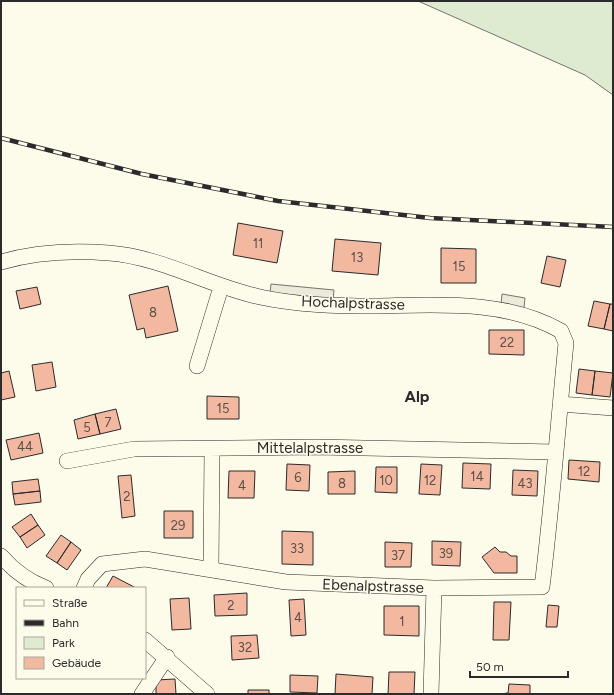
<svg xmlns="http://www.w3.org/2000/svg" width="614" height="695" viewBox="0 0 614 695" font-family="Figtree,sans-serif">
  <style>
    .green { fill: #deebd1; stroke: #74746e }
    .parking { fill: #eceadb; stroke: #74746e }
    .building { fill: #f2b8a0; stroke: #2b2b2b }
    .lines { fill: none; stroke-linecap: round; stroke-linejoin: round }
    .minor-casing { stroke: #2b2b2b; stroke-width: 16 }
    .minor { stroke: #fdfbea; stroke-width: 15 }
    .rail-casing { stroke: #2b2b2b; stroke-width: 4.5 }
    .rail { stroke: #fdfbea; stroke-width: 3; stroke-dasharray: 9; stroke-linecap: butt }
    .labels { text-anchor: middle; stroke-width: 3; stroke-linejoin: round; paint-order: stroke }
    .number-label { font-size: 13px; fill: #5d4e48 }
    .street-label { font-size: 15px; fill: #2b2b2b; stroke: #fdfbea }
    .neighbourhood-label { font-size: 16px; font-weight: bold; fill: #2b2b2b; stroke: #fdfbea }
  </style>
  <rect width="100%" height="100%" fill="#fdfbea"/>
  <path class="green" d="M418,1H613V95L585,75Z"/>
  <path class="parking" d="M271,284L334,290L333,300L270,293Z
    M502,294L525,298L524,308L501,305Z"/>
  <path class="building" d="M238,223L283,231L277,263L233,255Z
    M335,239L381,243L378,275L332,271Z
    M441,248L476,249V283H441Z
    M547,256L566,260L560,287L541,283Z
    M168,286L178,331L146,338L144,328L137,330L129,295Z
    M37,287L41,304L20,309L16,291Z
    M594,301L610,304L604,329L588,326Z
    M610,304H613V331L604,329Z
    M489,330H524V355L489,354Z
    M52,362L56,387L36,391L32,365Z
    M579,369L595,371L592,395L576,393Z
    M9,371L15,397L1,400V373Z
    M595,371L613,373L610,397L592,395Z
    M207,396L239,397V419H207Z
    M116,409L121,429L100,434L95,414Z
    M95,414L100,434L78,439L74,420Z
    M39,433L43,453L11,460L6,440Z
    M569,460L600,462L599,482L568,479Z
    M463,463L491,464L490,489L462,488Z
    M287,464L310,465L309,491L286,490Z
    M421,464L442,465L440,495L419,494Z
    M376,467H397V493L375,492Z
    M513,470L538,471L537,496L512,495Z
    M229,471H255L254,498H228Z
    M355,471V494H328V472Z
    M131,475L135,516L122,518L118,476Z
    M38,479L40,491L13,494L12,482Z
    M40,491L41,502L15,505L13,494Z
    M164,511H193V538H164Z
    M31,514L38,525L20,537L12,527Z
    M38,525L45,535L27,548L20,537Z
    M282,531L313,532V565L282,564Z
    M61,535L71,542L57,563L46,556Z
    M432,541L461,542L460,566L432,565Z
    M71,542L81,550L67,570L57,563Z
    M385,542L412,543L411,567H385Z
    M495,547L500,552H506L511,556H517V573H494L482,557Z
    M113,576L136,588H106Z
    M247,593V615L215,616L214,595Z
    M189,598L191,629L172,630L170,599Z
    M304,599L306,635L291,636L289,600Z
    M494,602H511L509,640H493Z
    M548,605L559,606L557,627H546Z
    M384,606H419V636L384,635Z
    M257,635L259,658L232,660L231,636Z
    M389,672H415L414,694H388Z
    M336,674L373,677L372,694H335Z
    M290,675L318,676L317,693L290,692Z
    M175,679L176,694H156V680Z
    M509,684L530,685V694H500L508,693Z
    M248,690H269V694H248Z"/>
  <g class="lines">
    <g class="minor-casing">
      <path id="minor" d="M1,262C35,252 73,250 109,253C162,257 209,286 260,297C297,305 336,306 375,306C437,305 505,299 561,331L566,343C558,425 552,506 542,587L434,588L286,582L145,559L102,564L88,579L84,588
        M197,366L221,287
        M560,404L613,408
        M67,461L134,449L316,447L555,452
        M1,556C14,571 27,581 46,588
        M211,569L212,449
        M145,640L207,694
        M142,694L167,657
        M431,694L434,588"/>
    </g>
    <use href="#minor" class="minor"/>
    <g class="rail-casing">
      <path id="rail" d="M1,138L142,174L278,201L430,218L613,227"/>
    </g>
    <use href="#rail" class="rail"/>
  </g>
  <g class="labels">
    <g class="number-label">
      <text x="258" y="248">11</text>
      <text x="357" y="262">13</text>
      <text x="459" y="271">15</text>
      <text x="153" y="317">8</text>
      <text x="507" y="347">22</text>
      <text x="223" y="413">15</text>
      <text x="108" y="427">7</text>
      <text x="87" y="432">5</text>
      <text x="25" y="451">44</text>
      <text x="584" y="476">12</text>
      <text x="477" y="481">14</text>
      <text x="298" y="482">6</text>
      <text x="386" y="485">10</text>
      <text x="430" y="485">12</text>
      <text x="342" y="488">8</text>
      <text x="525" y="488">43</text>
      <text x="242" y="490">4</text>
      <text x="127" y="501">2</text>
      <text x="178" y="530">29</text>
      <text x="297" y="553">33</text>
      <text x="446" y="558">39</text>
      <text x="398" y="560">37</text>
      <text x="231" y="610">2</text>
      <text x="298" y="622">4</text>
      <text x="402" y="626">1</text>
      <text x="245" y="652">32</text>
    </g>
    <g class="street-label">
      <text transform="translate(353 303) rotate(2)" y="5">Hochalpstrasse</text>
      <text x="310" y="453">Mittelalpstrasse</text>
      <text transform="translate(373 586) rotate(2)" y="5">Ebenalpstrasse</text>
    </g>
    <g class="neighbourhood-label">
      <text x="417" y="402">Alp</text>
    </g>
  </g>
  <rect width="614" height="695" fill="none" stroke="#2b2b2b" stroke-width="4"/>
  <rect x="16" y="587" width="130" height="92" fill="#fdfbea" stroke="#a9a89e"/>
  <rect x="24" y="600" width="20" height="6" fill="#fdfbea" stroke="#a9a89e"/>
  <text x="52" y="607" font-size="12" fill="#2b2b2b">Straße</text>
  <rect x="24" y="620" width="20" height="6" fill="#2b2b2b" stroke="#a9a89e"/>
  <text x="52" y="627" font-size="12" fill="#2b2b2b">Bahn</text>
  <rect x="24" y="637" width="20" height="12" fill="#deebd1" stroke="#a9a89e"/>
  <text x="52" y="647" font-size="12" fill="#2b2b2b">Park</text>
  <rect x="24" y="657" width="20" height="12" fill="#f2b8a0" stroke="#a9a89e"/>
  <text x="52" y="667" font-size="12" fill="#2b2b2b">Gebäude</text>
  <path d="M470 671v6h98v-6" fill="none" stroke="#2b2b2b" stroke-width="2"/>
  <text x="476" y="671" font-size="12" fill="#2b2b2b" stroke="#fdfbea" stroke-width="3" paint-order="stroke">50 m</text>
</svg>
